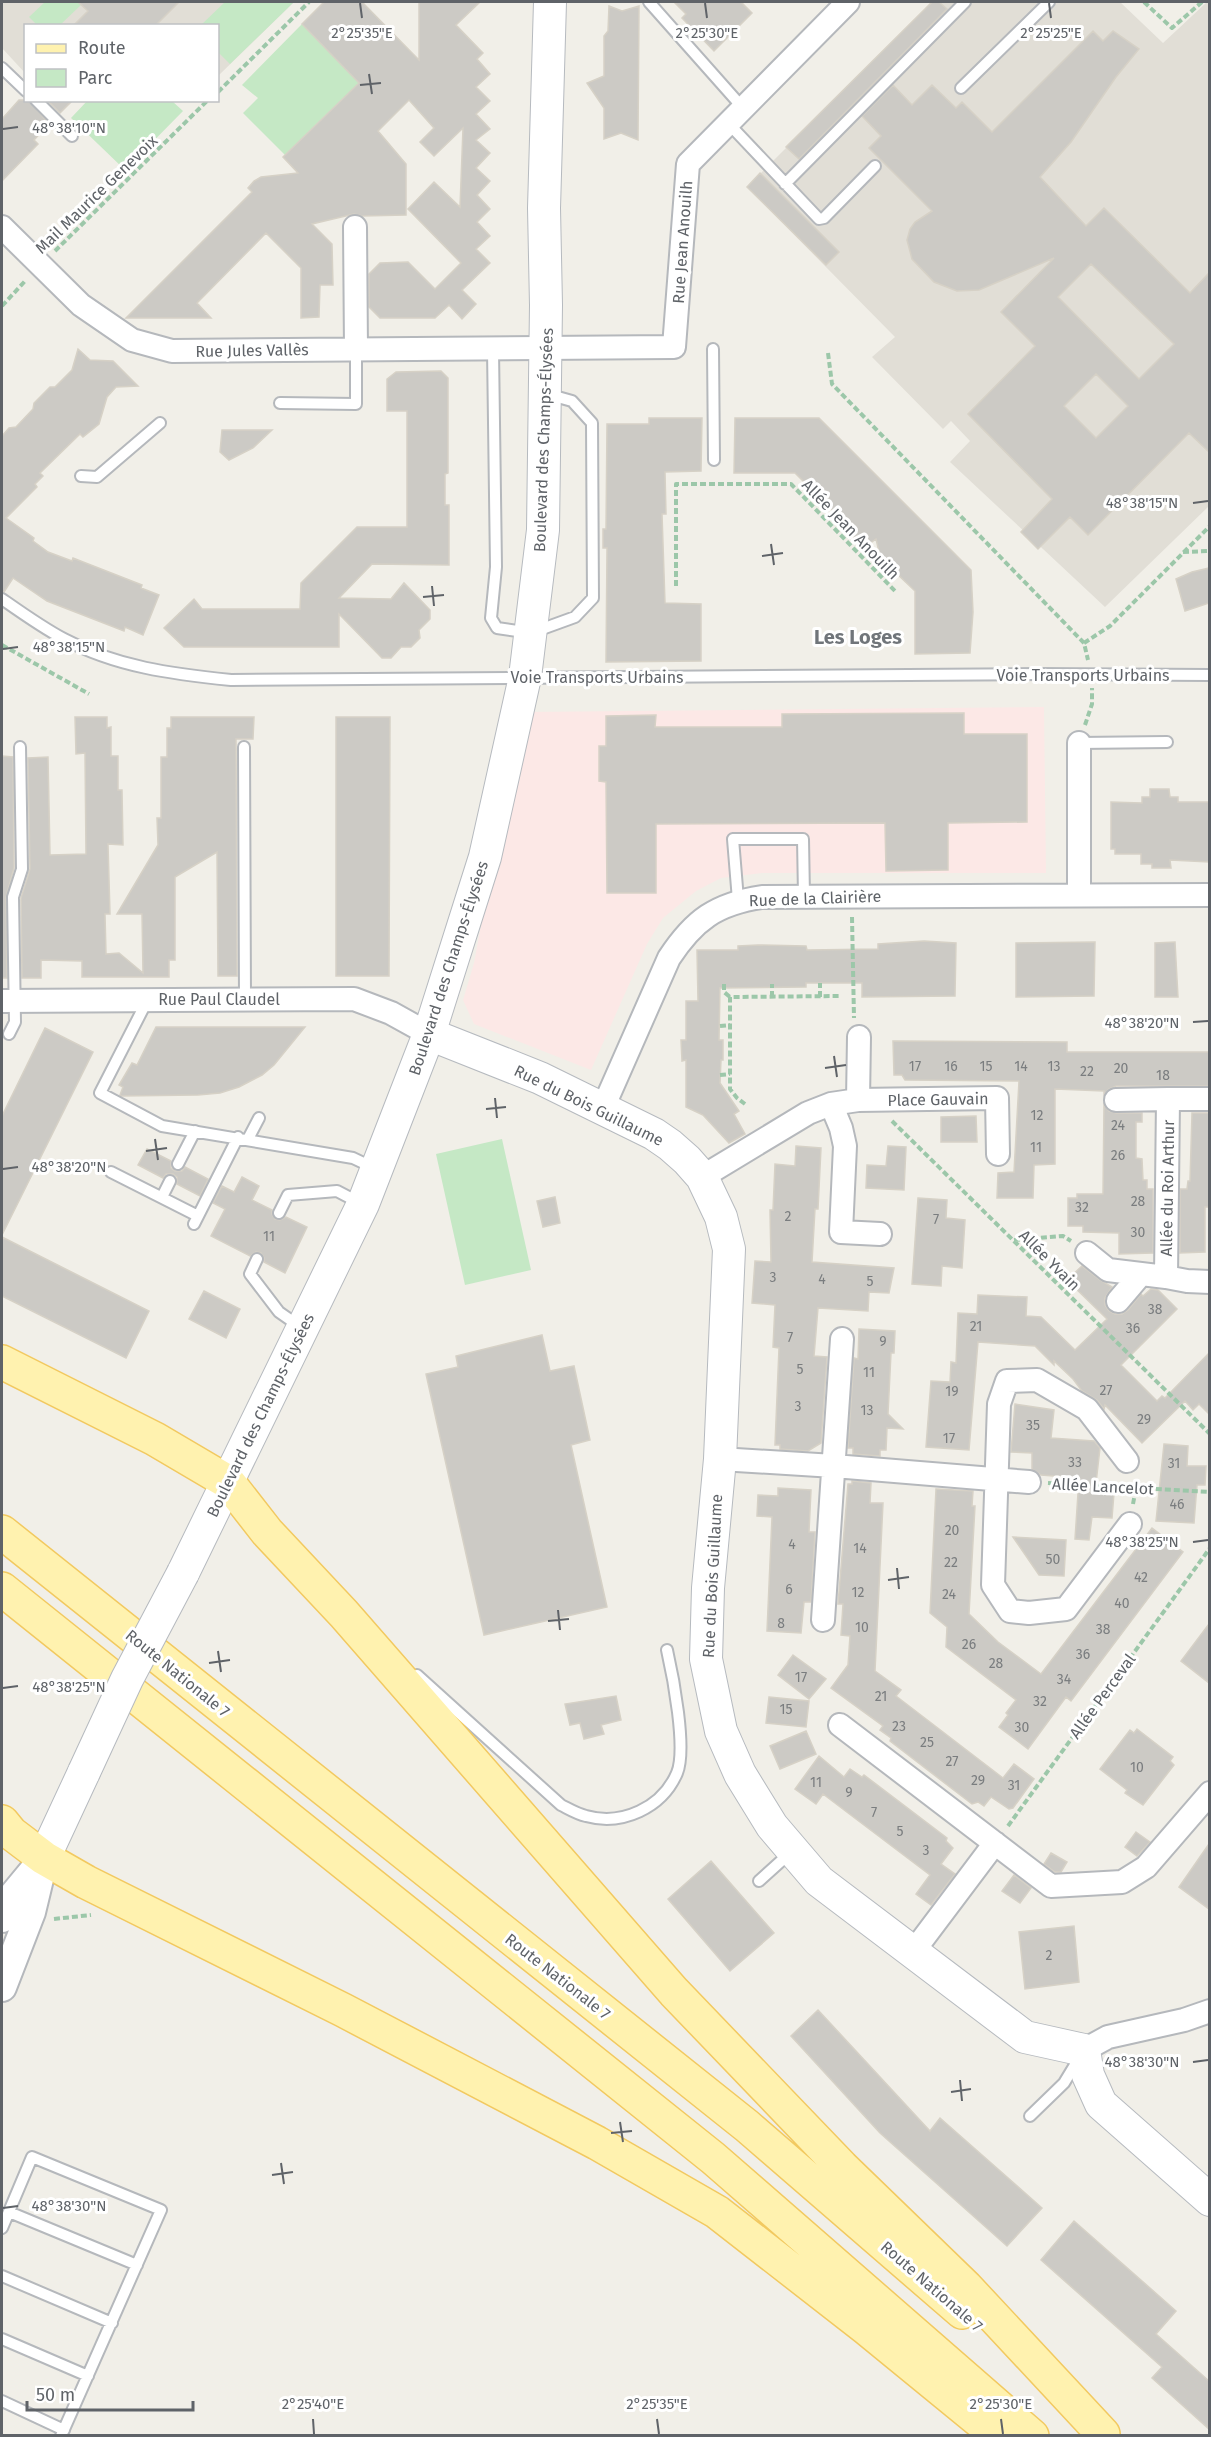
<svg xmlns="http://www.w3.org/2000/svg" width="1211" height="2437" viewBox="0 0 1211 2437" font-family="'Fira Sans',sans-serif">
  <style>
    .education { fill: #e1ded6 }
    .medical { fill: #fce8e6 }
    .green { fill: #c5e8c5 }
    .building { fill: #cccac5; stroke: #d6d1c6; stroke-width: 1.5; fill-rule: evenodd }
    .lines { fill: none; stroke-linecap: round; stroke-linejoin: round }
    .service-casing { stroke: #b5b8bc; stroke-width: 14 }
    .minor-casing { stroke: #b5b8bc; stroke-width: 26 }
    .tertiary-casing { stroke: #b5b8bc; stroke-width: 32 }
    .secondary-casing { stroke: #b6babf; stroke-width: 34 }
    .primary-casing { stroke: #f2c960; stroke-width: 36 }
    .path { stroke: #9cc7a9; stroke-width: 4; stroke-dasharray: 6 3; stroke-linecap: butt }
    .service { stroke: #fff; stroke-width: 10 }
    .minor { stroke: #fff; stroke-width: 22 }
    .tertiary { stroke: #fff; stroke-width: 28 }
    .secondary { stroke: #fff; stroke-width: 32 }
    .primary { stroke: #fff2af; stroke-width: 33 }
    .secondary-bridge-casing { stroke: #b6babf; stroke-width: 34; stroke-linecap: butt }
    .secondary-bridge { stroke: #fff; stroke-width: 32 }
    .ticks { fill: none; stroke: #5f6368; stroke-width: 2 }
    .labels { text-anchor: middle; stroke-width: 6; stroke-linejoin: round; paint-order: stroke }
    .number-label { font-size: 14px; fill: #7a7d7f }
    .street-label { font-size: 16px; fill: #5f6368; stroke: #fff }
    .quarter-label { font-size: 20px; font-weight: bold; fill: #70757a; stroke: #fff }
    .ticks-label { font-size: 15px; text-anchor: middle; fill: #5f6368; stroke: #fff; stroke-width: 6; stroke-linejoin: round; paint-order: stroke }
  </style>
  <rect width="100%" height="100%" fill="#f1efe8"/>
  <path class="education" d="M2,2H294L218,76V26H26L25,73L2,48Z
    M932,2H1120L1163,43L1207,2H1209V506L1105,607L950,462L970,441L951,421L943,429L872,357L895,337L747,187Z"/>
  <path class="medical" d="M1044,707L1046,873H762L721,878L696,891L663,918L647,944L591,1070L474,1024L463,1000L474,963L493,861L526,712Z"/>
  <path class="green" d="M45,2H78L81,5L60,25H37L29,17Z
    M225,2H294L230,64L218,52V26L201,25Z
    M302,24L364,87L343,98L285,155L243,113L258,98L242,85Z
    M88,100L172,101L183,111L125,170L71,118Z
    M502,1139L531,1270L465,1285L436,1154Z"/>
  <path class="building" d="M78,2H179L155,26H73L88,11Z
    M324,2H362L419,60V2H480L456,25L483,53L477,59L490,74L476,87L490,101L476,114L490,129L476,140L490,153L476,168L490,181L477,195L490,209L477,222L490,236L476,249L490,263L462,290L476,304L462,319L449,305L435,318H380L369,307V274L380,263L408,262L435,289L461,263L408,209L434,182L460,207L463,128L434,156L420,142L434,128L409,100L378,131L406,164V215L362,216L354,214L312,224L332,244L333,285H320L319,317L301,318V268L266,233L197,303L211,318H126L252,192L248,188L254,181L261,177L298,173L283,157L359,83L302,24Z
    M674,2H741L752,13L714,51L682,18L686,14Z
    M932,2H939L947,9L799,159L786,147Z
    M609,6L622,11L639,6L638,140L621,133L604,139V108L587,83L604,76V36L608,31Z
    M1093,31L1103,41L1113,31L1139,49L1116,77L1071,142L1040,177L1086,226L1104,208L1190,293L1209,273V452L1189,433L1088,535L1070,517L1038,549L1021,532L1052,499L968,414L1035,346L1001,312L1054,258L979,290L957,291L934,282L912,259L907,240L910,229L915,222L932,211L869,148L881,136L862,116L893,85L912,105L932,85L956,108L962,102L992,132ZM1091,264L1174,344L1139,379L1058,297ZM1096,374L1128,406L1096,438L1064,406Z
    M19,100H29L49,124L34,140L38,144L2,181V119Z
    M47,100H73L60,113Z
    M760,173L839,252L826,265L747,187Z
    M78,349L90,360L113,361L138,386L116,387L107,397L99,424L83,437L80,434L40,473L43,476L35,484L37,487L6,518L34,538L33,541L48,552L72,561L73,558L142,585L141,588L159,595L143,635L125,627L124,631L47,601L13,578L4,592H2V436L9,428L16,427L33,409L34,403L50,387H55L72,370Z
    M441,371L448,378V473L445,474V505H449V565L372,564L339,598L391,599L404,583L430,610V619L419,630L420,638L411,647H401L391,658H382L339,614V647H184L164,628L194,599L202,609H300L301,583L357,527H407V411H387V379L396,372Z
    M649,418H702L701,471L665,472L666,514H662L665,603L701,604V661L606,662L607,548H603V529H606L607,424H649Z
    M735,418H819L971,570L973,612L970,653L915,654V591L895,572L883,569L876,539L865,547L836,521V514L795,473H734Z
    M222,430H272L253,448L229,460L220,452Z
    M1209,568V603L1185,611L1176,579L1192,572Z
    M964,713V734H1027V822L948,823V870L886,871L885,823L656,824V893H607L606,782L599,781V746H606V716L656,715L655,727H782V714Z
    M75,717H107V728L111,727V756H118V790H122L123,845L108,844L110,914H105L106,954L119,953L143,973L142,914H117L158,845L157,818H161V757H167V728H171V717H254L253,739H236L237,976H218L217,852L175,877V960H169V977H82V961L41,960V978H22L21,898L30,869L28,758L48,757L50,855L86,854L85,753L76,754Z
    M336,717H390L389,976H336Z
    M2,756L13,757L14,868L6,897L7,978H2Z
    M1150,789H1169L1170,797H1178V802H1209V862L1170,860L1171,868H1152V864H1141V854H1115V849H1111V802L1142,803V797H1150Z
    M924,941L956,943L955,996L862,997V983H806V987L720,988L719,1040H723V1060H721L720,1083L739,1111L734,1114L745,1134L729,1143L703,1115L686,1107V1060L682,1061L681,1040H686V1001H698L697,950H738V946L758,945L806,946L807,950L878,949V944Z
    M1095,942L1094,996L1016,997V943Z
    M1175,942L1178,997H1155V943Z
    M156,1027H305L274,1065L262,1075L239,1087L220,1093L198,1095L121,1096L120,1095L123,1087L119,1085L132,1063L137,1065Z
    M45,1028L93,1052L2,1235V1116Z
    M893,1041L1067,1042V1052H1209V1086H1116L1109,1089L1104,1095V1091L1055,1089V1164L1034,1165L1033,1198H997L998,1173L1014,1172L1019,1081L905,1080L902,1075H894Z
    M1104,1104L1109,1111L1116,1113H1142V1122H1136V1158L1142,1159L1143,1180H1147V1189H1153V1253L1119,1254V1233L1083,1232V1226H1068V1198H1077V1194H1103Z
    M1192,1113H1209V1207H1205V1252L1180,1253V1189H1187L1188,1181H1190Z
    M976,1116L977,1142H941V1117Z
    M796,1146L821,1148L818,1209H815L812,1262L894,1268L889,1293L869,1292L868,1311L818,1308L814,1356L827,1357L821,1443L808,1451L780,1449V1445H775L779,1348L773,1347L775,1305L752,1303L755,1261L771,1262L770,1210H773L775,1164L795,1166Z
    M888,1146L906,1147L904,1190L866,1188L867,1165L886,1166Z
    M147,1149L171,1161V1168L175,1171H182L185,1167L208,1179L200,1196L177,1184V1177L173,1174H166L163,1178L138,1165Z
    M242,1177L259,1186L252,1200L272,1210V1214L275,1219L280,1220L286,1217L307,1227L285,1273L264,1262V1258L261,1253L256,1252L250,1256L211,1236L225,1209L213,1203L222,1186L234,1192Z
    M555,1197L560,1223L543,1227L537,1201Z
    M918,1198L947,1200L946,1218L965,1220L962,1268L942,1266L941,1286L912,1284Z
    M2,1237L149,1311L126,1358L2,1296Z
    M1082,1266L1100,1280L1112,1287L1105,1298V1305L1109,1311L1115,1314H1122L1128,1310L1141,1294L1143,1296L1151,1289L1158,1290L1177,1309L1121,1365L1157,1401L1162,1396L1165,1398L1209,1353V1414L1199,1404L1193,1410L1185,1401L1142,1443L1105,1405L1104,1409L1097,1400L1082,1391L1073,1379L1054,1361V1365L1035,1346L978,1342L969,1450L926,1447L931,1381L950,1382L951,1362L956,1363L958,1313L977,1314L978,1295L1027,1297L1026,1316L1041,1317L1075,1350L1107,1319L1067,1280Z
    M204,1291L240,1309L226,1338L189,1319Z
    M859,1329L895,1331L894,1353H891L888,1414L903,1429L887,1428L886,1450H880V1456L853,1454V1448H848L854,1358L858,1359Z
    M542,1335L550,1371L574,1366L590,1440L571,1445L607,1607L484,1635L426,1374L458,1367L456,1356Z
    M1015,1404L1054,1410L1051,1438L1094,1441L1100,1448L1095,1492L1114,1493L1112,1518L1092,1517L1089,1540L1075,1539L1079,1478L1041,1475L1032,1469V1453L1011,1452Z
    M1164,1444L1188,1446L1187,1466H1206L1205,1485H1197L1194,1523L1156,1521Z
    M852,1481L871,1483L870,1503H883L875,1671L901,1690L896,1696L1003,1778L1014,1764L1034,1779L1013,1808L1009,1809L991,1797L984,1806L978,1802L972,1804L890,1741L891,1738L880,1730L883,1726L831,1688L848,1665L850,1636L841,1635L843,1604H838L848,1484H852Z
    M778,1488L811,1490L809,1532H815L811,1602H804L801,1633L767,1631L772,1517L757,1516L758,1495L778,1496Z
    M936,1489L973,1491L972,1506H975L969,1614L998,1642L1041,1674L1152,1528L1183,1552L1071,1701L1066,1697L1028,1749L999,1727L1008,1715L1006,1713L1016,1700L946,1647L947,1627L930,1613Z
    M1013,1537L1066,1540L1064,1576L1039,1575Z
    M1209,1624V1683L1181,1661Z
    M793,1655L826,1679L809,1699L778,1675Z
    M616,1696L621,1720L601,1725L604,1734L584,1739L580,1723L570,1725L565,1704Z
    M769,1697L809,1701L806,1727L766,1723Z
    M1137,1729L1173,1757L1170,1761L1174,1765L1143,1805L1125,1793L1127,1790L1100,1769L1130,1730L1134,1733Z
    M806,1731L816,1754L780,1769L770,1746Z
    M819,1756L844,1777L850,1769L862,1777L864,1775L947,1838L946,1841L953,1848L941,1864L955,1874L931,1905L916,1894L930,1875L823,1794L816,1804L795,1789Z
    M1136,1832L1150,1842L1137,1856L1125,1847Z
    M1209,1844V1909L1179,1887Z
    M1051,1853L1067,1862L1061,1872H1055L1044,1864Z
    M711,1861L774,1933L730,1971L668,1899Z
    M1014,1875L1031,1888L1020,1903L1002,1891Z
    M1074,1926L1079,1982L1025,1989L1019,1932Z
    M818,2010L930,2131L940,2118L1042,2208L1007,2246L880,2133L791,2036Z
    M1074,2221L1176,2311L1156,2334L1209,2381V2429L1152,2378L1162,2367L1041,2260Z"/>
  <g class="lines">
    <g class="service-casing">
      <path id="service" d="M649,2L743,108
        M2,68L26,91
        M961,88L1049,2
        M36,100L72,136
        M728,123L819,219L824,218L875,166
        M785,184L965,2
        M713,349L714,460
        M493,350L496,567L491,618L497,628L531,633L575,617L593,598L592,423L572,401L547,394
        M280,403L356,404V349
        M81,476L97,477L160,423
        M2,599C22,613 43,628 64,639C116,667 173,674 231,680L1036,674L1210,675
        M1079,743L1167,742
        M244,747L245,1000
        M738,900L733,839H803L804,896
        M148,999L100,1093L162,1126L353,1158L374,1168
        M9,1034L15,1022L13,897L22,869L20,747
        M248,1139L259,1118
        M178,1164L195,1131
        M111,1172L198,1216
        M162,1197L170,1181
        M279,1213L288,1195L337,1191L360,1203
        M194,1224L238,1137
        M257,1259L250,1274L279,1312L299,1326
        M417,1675L561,1805C569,1809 577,1814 586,1816C622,1826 662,1808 677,1773C687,1749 673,1676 667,1650
        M759,1881L790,1853
        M1030,2116L1064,2083L1078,2060
        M9,2212L137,2265
        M2,2228L32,2157L161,2210L61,2436
        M2,2276L112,2323
        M2,2339L88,2376
        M2,2401L64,2430"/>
    </g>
    <g class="minor-casing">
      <path id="minor" d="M2,227L81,305L132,340L172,351L674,347L688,164L848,2
        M355,227L356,349
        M1079,895V743
        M2,1001L354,999L391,1013L429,1034
        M858,1100L859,1037
        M1116,1100L1168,1099
        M831,1104L841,1128L845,1146L841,1232L880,1234
        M602,1110L669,958C694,920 716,904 762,897L1210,895
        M702,1177L808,1113L831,1104L858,1100L997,1098L998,1154
        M1087,1253L1108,1270L1166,1277L1168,1099H1210
        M1166,1277L1187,1281L1210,1282
        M1118,1301L1141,1274
        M720,1459L834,1466L1029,1482
        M1127,1461L1087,1409L1037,1380L1007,1381L999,1404L993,1585L1010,1611L1029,1613L1066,1609L1130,1524
        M823,1620L842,1339
        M840,1725L1051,1886L1122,1882L1146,1867L1210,1793
        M913,1952L995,1843
        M1084,2050L1108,2037L1184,2020L1210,2011"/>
    </g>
    <g class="tertiary-casing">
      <path id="tertiary" d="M2,1918L7,1903L41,1862
        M2,1987L31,1912L44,1858"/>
    </g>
    <g class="secondary-casing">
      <path id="secondary" d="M429,1034L540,1078L654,1134L670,1145L687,1160L702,1177L721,1217L729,1249L720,1459L708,1588L706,1659L721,1731L740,1774L772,1826L819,1881L1025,2037L1084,2050L1088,2075L1101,2104L1210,2200
        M183,1573L363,1204L429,1034L485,857L525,677L543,530L546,305L544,208L550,2
        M44,1858L84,1772"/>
    </g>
    <g class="primary-casing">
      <path id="primary" d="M2,1362L155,1439L228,1482L267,1532L344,1614L674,1992L842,2167L966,2287L1103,2434
        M2,1532L747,2126L962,2312
        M2,1589L713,2158L1032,2436
        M2,1822L11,1833L44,1858L86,1882L343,2010L597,2143L717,2212L866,2328L998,2436"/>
    </g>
    <path class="path" d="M1144,2L1172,28L1202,2
      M218,92L309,2
      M55,251L208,100
      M2,306L26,280
      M828,353L832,384L1084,643L1088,660
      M1183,552L1210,551
      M676,586V484H791L896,592
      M1084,643L1110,626L1210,526
      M2,645L89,694
      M1085,725L1092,704V688
      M852,917L854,1018
      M724,984V992L730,997
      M772,997V984
      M820,997V983
      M720,1026L730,1025
      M720,1075L730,1074
      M745,1104L737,1098L730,1089V997L841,996
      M892,1121L1210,1434
      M1014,1240L1063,1236L1071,1241
      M1048,1483L1210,1492
      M1133,1504L1136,1488
      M1008,1826L1210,1548
      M54,1919L91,1915"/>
    <use href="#service" class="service"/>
    <use href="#minor" class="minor"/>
    <use href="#tertiary" class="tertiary"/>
    <use href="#secondary" class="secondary"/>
    <use href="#primary" class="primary"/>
    <g class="secondary-bridge-casing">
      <path id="secondary-bridge" d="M84,1772L127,1679L183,1573"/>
    </g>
    <use href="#secondary-bridge" class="secondary-bridge"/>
  </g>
  <path class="ticks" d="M360,3L362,18M705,3L707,18M1049,3L1051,18M369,74L372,94M360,85L381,83M3,129L18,127M1193,503L1208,501M771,544L774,565M762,556L783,553M432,586L434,606M423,597L444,595M3,649L18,647M1193,1022L1208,1021M834,1056L837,1077M825,1068L846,1065M495,1098L497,1118M486,1109L506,1107M155,1139L158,1160M146,1151L167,1148M3,1169L18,1167M1193,1542L1208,1540M897,1568L899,1589M888,1580L909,1577M558,1610L560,1630M548,1621L569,1619M218,1651L221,1672M209,1663L230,1660M3,1688L18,1686M1193,2062L1208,2060M960,2080L962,2101M951,2092L971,2089M620,2122L623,2142M611,2133L632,2131M281,2163L284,2184M272,2175L293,2172M3,2208L18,2206M313,2419L314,2434M657,2419L659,2434M1001,2419L1003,2434"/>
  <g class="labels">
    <g class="number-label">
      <text x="915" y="1071">17</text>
      <text x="951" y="1071">16</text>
      <text x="986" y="1071">15</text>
      <text x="1021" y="1071">14</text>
      <text x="1054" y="1071">13</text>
      <text x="1121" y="1073">20</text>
      <text x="1087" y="1076">22</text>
      <text x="1163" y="1080">18</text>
      <text x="1037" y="1120">12</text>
      <text x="1118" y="1130">24</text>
      <text x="1036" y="1152">11</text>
      <text x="1118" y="1160">26</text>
      <text x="1138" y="1206">28</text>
      <text x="1082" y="1212">32</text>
      <text x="788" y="1221">2</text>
      <text x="936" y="1224">7</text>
      <text x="1138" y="1237">30</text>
      <text x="269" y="1241">11</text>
      <text x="773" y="1282">3</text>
      <text x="822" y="1284">4</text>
      <text x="870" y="1286">5</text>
      <text x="1155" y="1314">38</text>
      <text x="976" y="1331">21</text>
      <text x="1133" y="1333">36</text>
      <text x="790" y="1342">7</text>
      <text x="883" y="1346">9</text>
      <text x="800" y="1374">5</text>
      <text x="869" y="1377">11</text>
      <text x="1106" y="1395">27</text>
      <text x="952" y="1396">19</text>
      <text x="798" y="1411">3</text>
      <text x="867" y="1415">13</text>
      <text x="1144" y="1424">29</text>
      <text x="1033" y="1430">35</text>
      <text x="949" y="1443">17</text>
      <text x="1075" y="1467">33</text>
      <text x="1174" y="1468">31</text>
      <text x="1177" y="1509">46</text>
      <text x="952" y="1535">20</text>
      <text x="792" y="1549">4</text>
      <text x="860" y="1553">14</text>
      <text x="1053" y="1564">50</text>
      <text x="951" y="1567">22</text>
      <text x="1141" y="1582">42</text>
      <text x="789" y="1594">6</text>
      <text x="858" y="1597">12</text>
      <text x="949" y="1599">24</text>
      <text x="1122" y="1608">40</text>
      <text x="781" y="1628">8</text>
      <text x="862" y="1632">10</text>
      <text x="1103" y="1634">38</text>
      <text x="969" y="1649">26</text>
      <text x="1083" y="1659">36</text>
      <text x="996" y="1668">28</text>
      <text x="801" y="1682">17</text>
      <text x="1064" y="1684">34</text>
      <text x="881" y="1701">21</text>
      <text x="1040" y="1706">32</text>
      <text x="786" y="1714">15</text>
      <text x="899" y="1731">23</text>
      <text x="1022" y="1732">30</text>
      <text x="927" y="1747">25</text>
      <text x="952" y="1766">27</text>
      <text x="1137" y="1772">10</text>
      <text x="978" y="1785">29</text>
      <text x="816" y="1787">11</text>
      <text x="1014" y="1790">31</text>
      <text x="849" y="1797">9</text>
      <text x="874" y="1817">7</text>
      <text x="900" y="1836">5</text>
      <text x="926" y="1855">3</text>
      <text x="1049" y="1960">2</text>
    </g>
    <g class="street-label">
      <text transform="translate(96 194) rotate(-44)" y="6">Mail Maurice Genevoix</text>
      <text transform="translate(682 242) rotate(-86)" y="6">Rue Jean Anouilh</text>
      <text transform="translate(252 350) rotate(-1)" y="6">Rue Jules Vallès</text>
      <text transform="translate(543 440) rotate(-88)" y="6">Boulevard des Champs-Élysées</text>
      <text transform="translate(851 529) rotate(46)" y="6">Allée Jean Anouilh</text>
      <text x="1083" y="681">Voie Transports Urbains</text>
      <text x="597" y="683">Voie Transports Urbains</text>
      <text transform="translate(815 898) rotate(-2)" y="6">Rue de la Clairière</text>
      <text transform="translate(448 968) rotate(-72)" y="6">Boulevard des Champs-Élysées</text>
      <text x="219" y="1005">Rue Paul Claudel</text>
      <text transform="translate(938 1099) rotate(-1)" y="6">Place Gauvain</text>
      <text transform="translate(589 1105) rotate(26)" y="6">Rue du Bois Guillaume</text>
      <text transform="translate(1167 1188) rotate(-89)" y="6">Allée du Roi Arthur</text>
      <text transform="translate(1050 1260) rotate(45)" y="6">Allée Yvain</text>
      <text transform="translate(260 1415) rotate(-64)" y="6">Boulevard des Champs-Élysées</text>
      <text transform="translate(1103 1486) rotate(3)" y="6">Allée Lancelot</text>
      <text transform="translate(712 1576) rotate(-87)" y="6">Rue du Bois Guillaume</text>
      <text transform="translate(178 1673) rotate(39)" y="6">Route Nationale 7</text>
      <text transform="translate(1102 1696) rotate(-54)" y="6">Allée Perceval</text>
      <text transform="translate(558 1976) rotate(38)" y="6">Route Nationale 7</text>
      <text transform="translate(932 2286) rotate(41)" y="6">Route Nationale 7</text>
    </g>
    <g class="quarter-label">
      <text x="858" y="644">Les Loges</text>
    </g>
  </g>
  <g class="ticks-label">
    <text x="362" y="38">2°25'35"E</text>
    <text x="707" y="38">2°25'30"E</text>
    <text x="1051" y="38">2°25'25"E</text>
    <text x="69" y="133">48°38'10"N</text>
    <text x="1142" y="508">48°38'15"N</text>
    <text x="69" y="652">48°38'15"N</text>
    <text x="1142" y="1028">48°38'20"N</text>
    <text x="69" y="1172">48°38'20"N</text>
    <text x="1142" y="1547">48°38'25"N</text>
    <text x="69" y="1692">48°38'25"N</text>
    <text x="1142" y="2067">48°38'30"N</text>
    <text x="69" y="2211">48°38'30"N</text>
    <text x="313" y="2409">2°25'40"E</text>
    <text x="657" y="2409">2°25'35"E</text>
    <text x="1001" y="2409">2°25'30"E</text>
  </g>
  <rect width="1211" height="2437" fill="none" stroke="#5f6368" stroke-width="6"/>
  <rect x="24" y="24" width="195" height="78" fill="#ffffff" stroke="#bfc1c3" stroke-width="1.5"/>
  <rect x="36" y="44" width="30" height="9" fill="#fff2af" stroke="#bfc1c3" stroke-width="1.5"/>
  <text x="78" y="54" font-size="18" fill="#5f6368">Route</text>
  <rect x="36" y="69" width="30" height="18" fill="#c5e8c5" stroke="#bfc1c3" stroke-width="1.5"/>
  <text x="78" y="84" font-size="18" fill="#5f6368">Parc</text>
  <path d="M27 2401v9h166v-9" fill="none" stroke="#5f6368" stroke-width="3"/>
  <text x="36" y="2401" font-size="18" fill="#5f6368" stroke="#ffffff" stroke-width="4.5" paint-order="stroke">50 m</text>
</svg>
